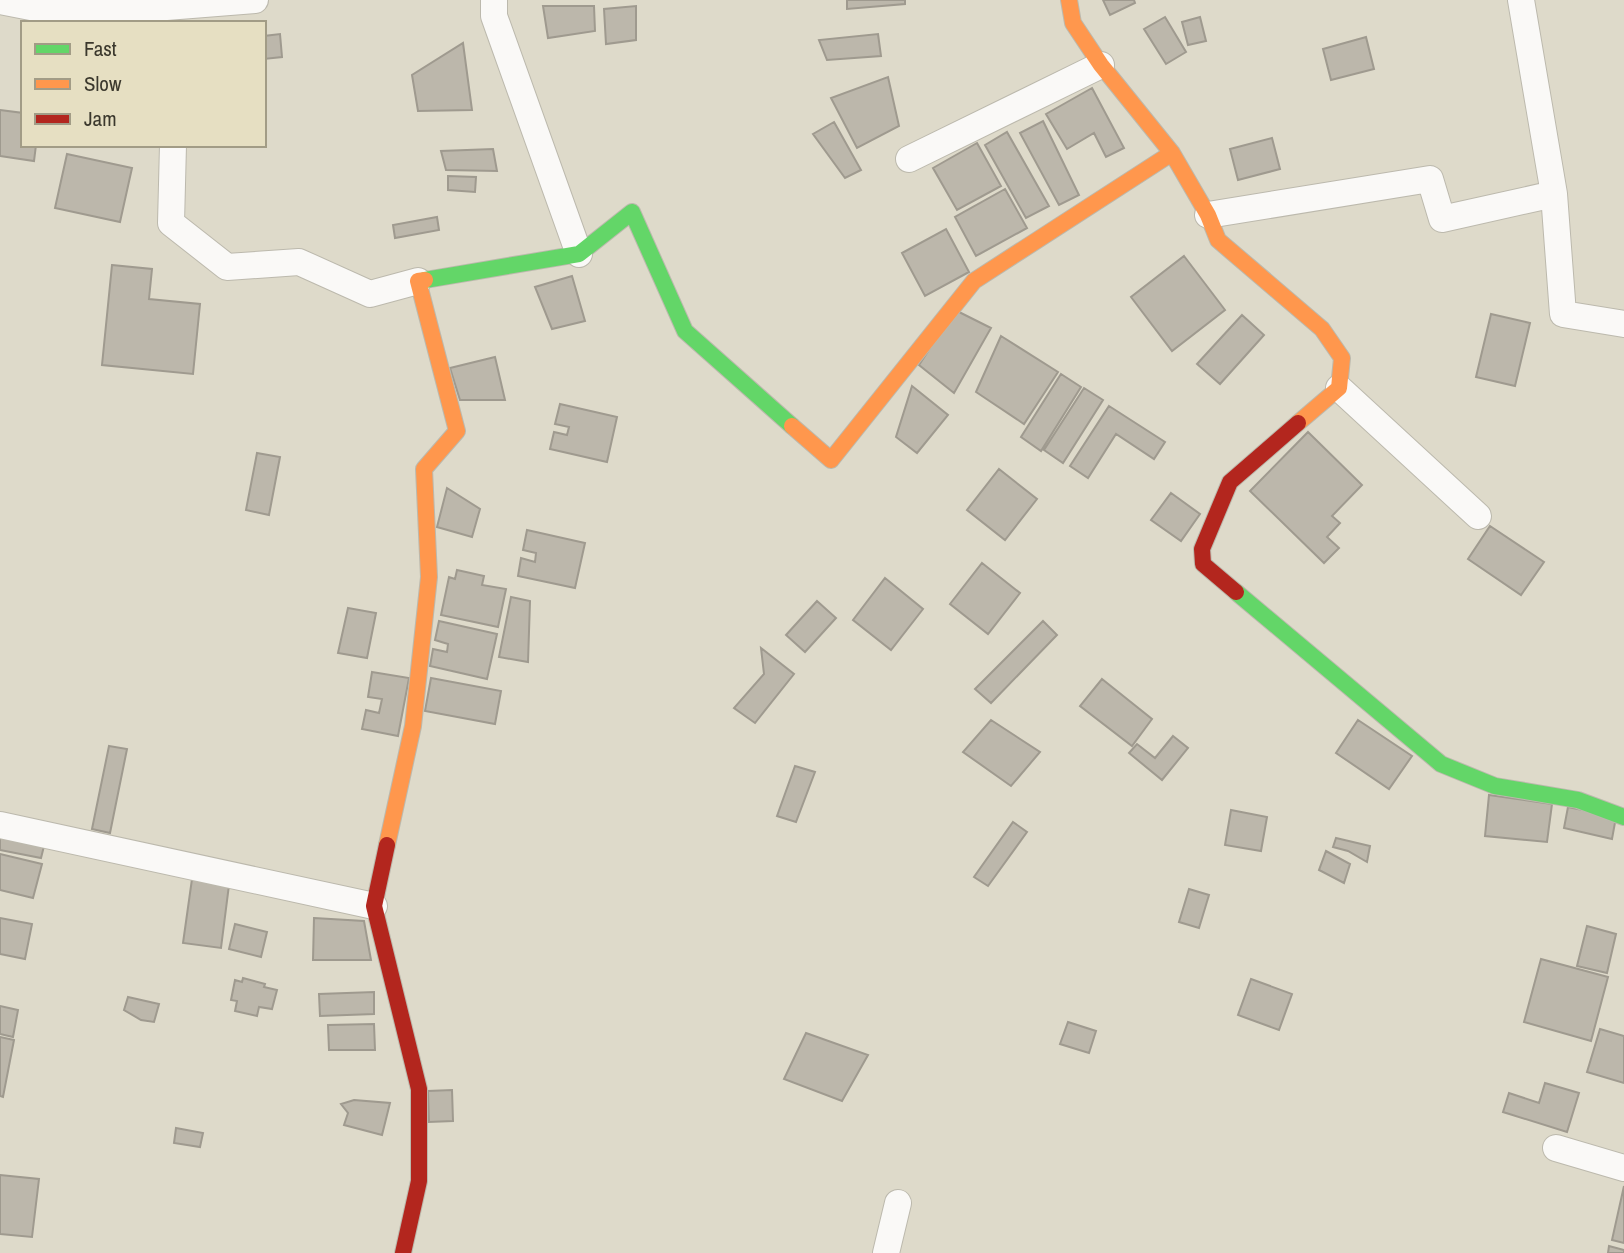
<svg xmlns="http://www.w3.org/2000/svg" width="1624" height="1253" viewBox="0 0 1624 1253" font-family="'Archivo Narrow',sans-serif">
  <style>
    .building { fill: #bcb7ab; stroke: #9f9a8f; stroke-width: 2 }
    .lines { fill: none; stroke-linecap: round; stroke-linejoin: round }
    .street-casing { stroke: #bcb9ad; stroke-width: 28 }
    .fast-casing { stroke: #bcb9ad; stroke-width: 18 }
    .slow-casing { stroke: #bcb9ad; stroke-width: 18 }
    .jam-casing { stroke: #bcb9ad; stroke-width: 18 }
    .street { stroke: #faf9f7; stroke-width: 26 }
    .fast { stroke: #63d668; stroke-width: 16 }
    .slow { stroke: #ff974d; stroke-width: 16 }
    .jam { stroke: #b3261e; stroke-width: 16 }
  </style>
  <rect width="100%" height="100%" fill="#dedaca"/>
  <path class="building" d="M847,0H905V4L847,9Z
    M1103,0H1134L1135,3L1110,15Z
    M543,6H594L595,31L548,38Z
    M636,6V40L606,44L604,9Z
    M1165,17L1186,52L1166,64L1144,29Z
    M1200,17L1206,41L1188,45L1182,22Z
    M280,34L282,57L264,59V36Z
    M878,34L881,56L827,60L819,40Z
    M1366,37L1374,69L1331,80L1323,49Z
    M463,43L472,110L418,111L412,75Z
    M888,77L899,126L857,148L831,98Z
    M1092,88L1124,148L1106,157L1094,133L1067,149L1046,114Z
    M0,110L23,113V145H36L34,161L0,156Z
    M1043,121L1079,195L1059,205L1020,133Z
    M834,122L861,170L845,178L813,134Z
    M1007,132L1049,206L1026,218L985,145Z
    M1272,138L1280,169L1238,180L1230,149Z
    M977,143L1001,186L957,210L933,168Z
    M493,149L497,171L446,170L441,151Z
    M67,154L132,168L120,222L55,208Z
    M448,176L476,177L475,192L448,190Z
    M1005,189L1027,228L976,256L955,217Z
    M437,217L439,230L395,238L393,225Z
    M946,229L969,272L925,296L902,253Z
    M1184,256L1225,310L1172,351L1131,297Z
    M112,265L152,269L149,299L200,304L193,374L102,365Z
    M572,276L585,321L552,329L535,287Z
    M955,310L991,328L954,393L919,365Z
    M1491,314L1530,323L1515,386L1476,377Z
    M1242,315L1264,335L1220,384L1197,364Z
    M1001,336L1058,372L1024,424L976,392Z
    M495,357L505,400H460L450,368Z
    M1061,374L1081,387L1041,451L1021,437Z
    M912,386L948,415L917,453L896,437Z
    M1084,388L1103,400L1063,463L1044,450Z
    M560,404L617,417L607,462L550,449L554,432L567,435L569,427L555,424Z
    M1109,406L1165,442L1154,459L1116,434L1088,478L1070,466Z
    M1308,432L1362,485L1332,516L1340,523L1327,537L1339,548L1324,563L1250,491Z
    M257,453L280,457L269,515L246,510Z
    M999,469L1037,499L1005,540L967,510Z
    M447,488L480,509L472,537L437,527Z
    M1171,493L1200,514L1181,541L1151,520Z
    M1490,526L1544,562L1521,595L1468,559Z
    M527,530L585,543L575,588L518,576L521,558L535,562L536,553L523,550Z
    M982,563L1020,593L988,634L950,604Z
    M457,570L484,576L482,585L506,589L498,627L441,615L449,577L455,579Z
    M885,578L923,609L891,650L853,620Z
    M511,597L530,601L528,662L499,657Z
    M817,601L836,618L805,652L786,635Z
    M348,608L376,613L367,658L338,653Z
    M439,621L497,634L487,679L430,666L433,649L447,652L448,644L435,640Z
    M1043,621L1057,635L991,703L975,689Z
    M761,648L794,674L755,723L734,708L764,674Z
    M372,672L409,678L398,736L362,729L366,710L379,713L382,699L368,697Z
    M431,678L501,691L495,724L425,711Z
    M1102,679L1152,719L1132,746L1080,706Z
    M991,720L1040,752L1011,786L963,752Z
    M1358,720L1412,756L1389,789L1336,753Z
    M1173,736L1188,748L1162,780L1129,753L1137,744L1155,758Z
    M109,746L127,749L110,833L92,829Z
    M795,766L815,772L796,822L777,816Z
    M1489,795L1552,804L1547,842L1485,836Z
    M1568,807L1616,817L1612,839L1564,828Z
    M1231,810L1267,817L1261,851L1225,845Z
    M1013,822L1027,832L988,886L974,877Z
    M0,829L46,838L41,858L0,850Z
    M1336,838L1370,846L1367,862L1348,851L1333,847Z
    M1326,851L1350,864L1344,883L1319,870Z
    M0,854L42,864L33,898L0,890Z
    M192,879L229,885L221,948L183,943Z
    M1189,889L1209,895L1199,928L1179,922Z
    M0,918L32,924L25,959L0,954Z
    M314,918L364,921L371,960H313Z
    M235,924L267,932L261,957L229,949Z
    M1587,926L1616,934L1607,973L1577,966Z
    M1541,959L1608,977L1591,1041L1524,1022Z
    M243,978L265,984L264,987L277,990L272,1009L259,1007L257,1016L235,1011L237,1001L231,1000L235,980L242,982Z
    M1251,979L1292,994L1279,1030L1238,1015Z
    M374,992V1014L320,1016L319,994Z
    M128,997L159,1004L154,1022L141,1020L124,1010Z
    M0,1006L18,1010L13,1037L0,1034Z
    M1068,1022L1096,1031L1089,1053L1060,1044Z
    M374,1024L375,1050H329L328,1025Z
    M1600,1029L1624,1036V1083L1587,1072Z
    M806,1033L868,1055L842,1101L784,1079Z
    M0,1037L14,1040L3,1097L0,1096Z
    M1545,1083L1579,1093L1567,1132L1503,1112L1509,1093L1539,1103Z
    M452,1090L453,1121L429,1122L428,1091Z
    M354,1100L390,1103L382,1135L344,1125L348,1113L341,1104Z
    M176,1128L203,1133L200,1147L174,1143Z
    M0,1175L39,1179L32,1237L0,1234Z
    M1624,1186V1243L1612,1240Z
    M1609,1246L1624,1250V1253H1608Z"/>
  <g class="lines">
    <g class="street-casing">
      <path id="street" d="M494,0V16L579,254
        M1521,0L1554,194
        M0,1L46,10L103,12L255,0
        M173,145L171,223L227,267L299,262L370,294L418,281
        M909,159L1101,65
        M1208,215L1430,179L1442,219L1554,194L1563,314L1624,324
        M1339,388L1478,516
        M0,825L374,906
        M1556,1148L1624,1168
        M886,1253L898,1203"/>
    </g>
    <g class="fast-casing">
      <path id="fast" d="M425,280L579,254L632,212L685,331L792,426
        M1236,592L1441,764L1495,786L1578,800L1624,817"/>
    </g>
    <g class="slow-casing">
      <path id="slow" d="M1069,0L1073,23L1101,65L1172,153L1208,215L1218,240L1322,329L1342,358L1339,388L1298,423
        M792,426L831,460L974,281L1172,153
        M387,845L413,726L429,577L424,469L457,431L418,281L425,280"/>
    </g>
    <g class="jam-casing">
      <path id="jam" d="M1236,592L1203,564L1202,549L1230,482L1298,423
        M387,845L374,906L419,1089V1181L403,1253"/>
    </g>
    <use href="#street" class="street"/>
    <use href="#fast" class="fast"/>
    <use href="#slow" class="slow"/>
    <use href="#jam" class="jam"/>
  </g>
  <rect x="21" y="21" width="245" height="126" fill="#e6dfc2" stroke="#a29c86" stroke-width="2"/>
  <rect x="35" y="44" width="35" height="10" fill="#63d668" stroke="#a29c86" stroke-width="2"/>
  <text x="84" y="56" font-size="21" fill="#3b382d">Fast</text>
  <rect x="35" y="79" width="35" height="10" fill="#ff974d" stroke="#a29c86" stroke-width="2"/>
  <text x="84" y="91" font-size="21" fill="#3b382d">Slow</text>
  <rect x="35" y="114" width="35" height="10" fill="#b3261e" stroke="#a29c86" stroke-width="2"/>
  <text x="84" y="126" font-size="21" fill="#3b382d">Jam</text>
</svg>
